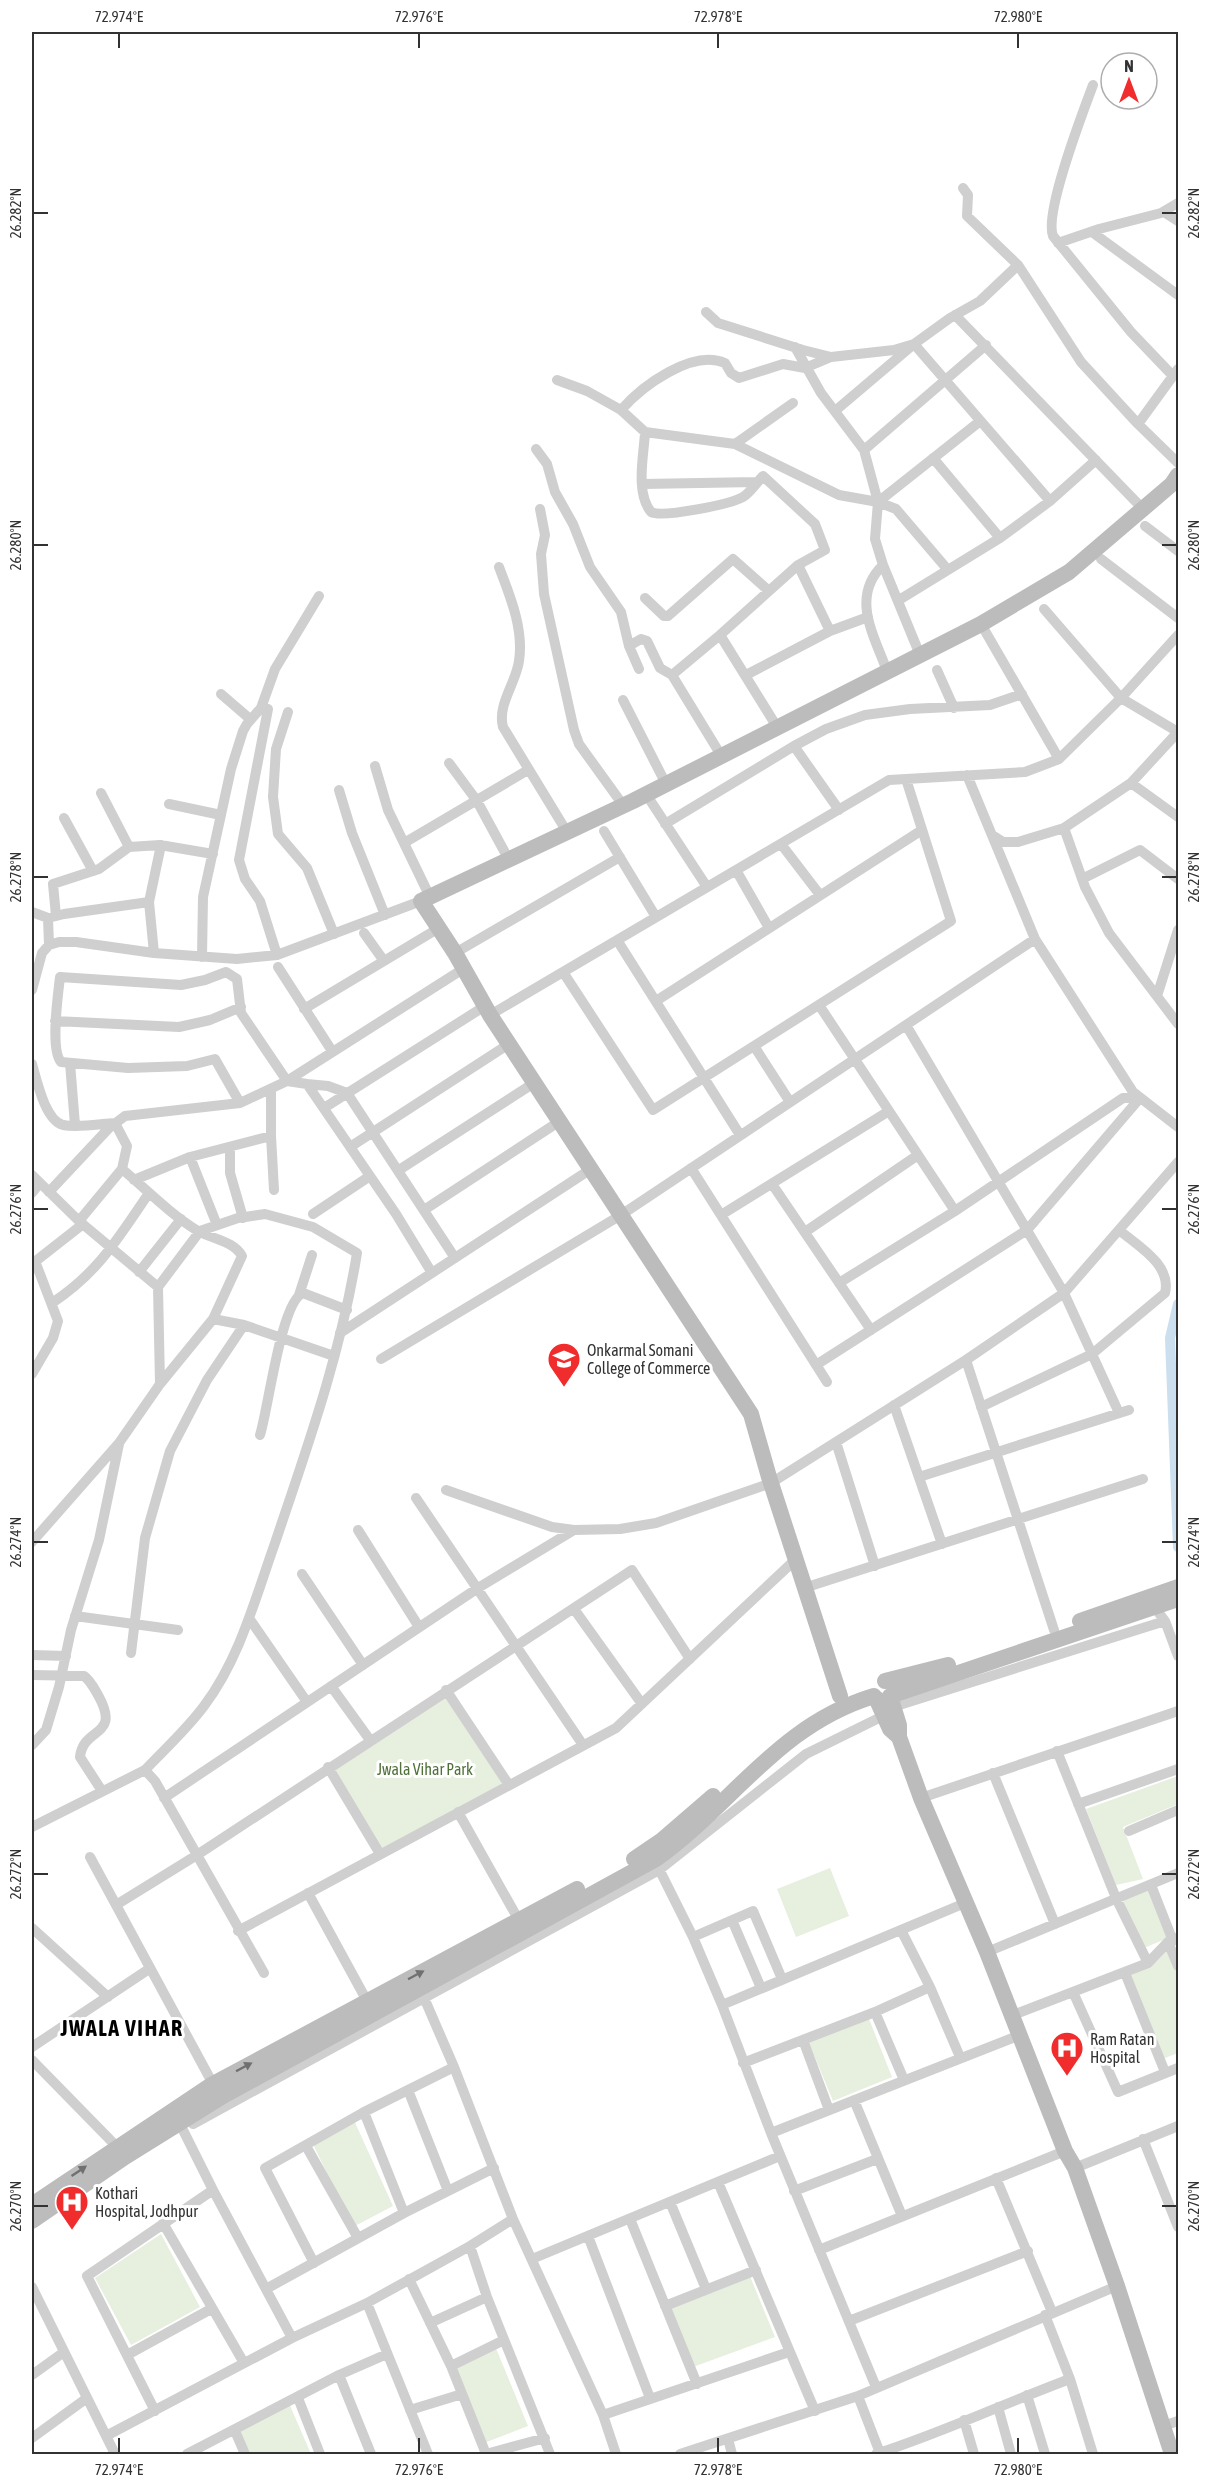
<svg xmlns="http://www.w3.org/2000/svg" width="1210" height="2486" viewBox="0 0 1210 2486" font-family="'Asap Condensed',sans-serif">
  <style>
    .green { fill: #e7efdf }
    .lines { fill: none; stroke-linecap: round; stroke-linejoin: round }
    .canal { stroke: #cbdfef; stroke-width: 10 }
    .street { stroke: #cfcfcf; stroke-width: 10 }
    .secondary { stroke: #bcbcbc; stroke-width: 16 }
    .oneway { fill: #707070 }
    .ticks { fill: none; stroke: #323232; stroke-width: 2 }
    .labels { text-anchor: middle; stroke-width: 6; stroke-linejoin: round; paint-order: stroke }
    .poi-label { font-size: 16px; fill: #323232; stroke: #fff; text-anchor: start }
    .park-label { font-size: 16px; fill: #51713b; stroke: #fff }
    .district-label { font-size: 22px; font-weight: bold; letter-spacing: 1.5px; fill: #000; stroke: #fff }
    .neatline { fill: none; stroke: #323232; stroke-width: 2 }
    .ticks-label { font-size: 15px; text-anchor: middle; fill: #323232 }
  </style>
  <rect width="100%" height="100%" fill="#fff"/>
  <path class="green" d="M446,1690L509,1785L380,1854L328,1767Z
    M1178,1776V1804L1123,1827L1143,1879L1116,1885L1086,1809Z
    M830,1868L849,1916L796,1937L777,1889Z
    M1147,1887L1168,1938L1144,1948L1120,1894Z
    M1168,1951L1178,1976V2053L1157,2061L1120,1970Z
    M867,2014L892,2077L833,2101L807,2038Z
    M352,2116L393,2206L353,2227L310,2138Z
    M161,2234L200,2307L131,2345L95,2278Z
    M747,2269L775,2337L693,2367L667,2302Z
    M495,2346L528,2426L484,2443L453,2364Z
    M288,2401L311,2454H248L234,2427Z"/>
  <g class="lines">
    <path class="canal" d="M1178,1304L1170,1338L1178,1547"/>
    <path class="street" d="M1093,85C1083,112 1044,213 1053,236L1131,332L1173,376
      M963,188L968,195L967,216L1018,265
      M1164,212L1178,221
      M1092,232L1178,295
      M1058,243L1099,229L1161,213L1178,203
      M706,312L718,323L803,350L831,357
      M955,315L1143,509
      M795,347L821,393L864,450L878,502L875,539L883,565L920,655
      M557,380L587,391L621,410
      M835,411L914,344L950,318L980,301L1018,265L1081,362L1138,424L1178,463
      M1138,424L1178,369
      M645,432C644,455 635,492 651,512C663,518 731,504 743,497C751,492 757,482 763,476L815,524L825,550L798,565L720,635L672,675
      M735,444L793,403
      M536,449L547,464L555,492L573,524L590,567L621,612L629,646L639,669
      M864,450L986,345
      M933,458L1000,538
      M643,484L757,482
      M878,502L979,422
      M540,509L545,535L541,554L544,594L574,730L579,744L623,805
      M1145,526L1178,551
      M1101,559L1178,618
      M798,565L830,631
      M883,565C850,597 874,635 887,671
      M499,567C510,596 524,629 519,661C516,683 497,705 503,727L567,832
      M948,570L896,509L878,502L839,495L735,444L645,432L621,410C642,386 692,349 725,363L731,373L739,378L783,364L805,368L831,357L894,350L914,344L1050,501
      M645,598L664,616H668L733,559L769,591
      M899,600L1000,538L1050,501L1096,460
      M1044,609L1121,698L1178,635
      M981,624L1059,759L1121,698L1178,732
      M720,635L777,727
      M629,646L641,639L647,641L660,668L672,675L722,757
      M937,670L954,708
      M746,675L830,631L868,617
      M221,694L250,719
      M623,700L666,784
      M261,708L268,709L239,860L245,879L260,901L277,955
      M288,712L276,749L273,797L278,834L307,868L334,934
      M794,746L826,729L865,715L910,709L990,705L1022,694
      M449,763L477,801L509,860
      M375,766L388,810L430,897
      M967,775L1035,939
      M1131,783L1178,817
      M339,790L352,833L385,915
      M101,793L129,847
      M646,794L707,887
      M169,804L221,815
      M64,818L93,871
      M665,824L794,746L839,810
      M1064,828L1085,887L1109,933L1178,1024
      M604,831L656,917
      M992,835L1003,842H1018L1064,828L1131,783L1178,732
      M404,843L528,770
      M781,844L820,895
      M736,870L769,928
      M1082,879L1140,850L1178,879
      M32,912L48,918L49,945
      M56,916L53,884L99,869L129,847L160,845L213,854
      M48,918L64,914L149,902
      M364,933L384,961
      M617,940L740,1135
      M154,953L149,902L161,845
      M455,953L620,857
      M202,957L203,897L231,769L243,731L247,724L261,708L275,669L319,596
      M278,967L332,1051
      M563,972L653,1110L951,921L906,779
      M32,990L42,953L49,945L59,942H76L154,953L237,959L277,955L421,901
      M1157,996L1178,930
      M656,1001L922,830
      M819,1005L889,1111
      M304,1009L439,928
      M490,1015L889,780L1025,772L1059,759
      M55,1021L179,1027L210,1020L241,1007
      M906,1025L1064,1293L1178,1162
      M754,1046L790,1102
      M70,1063L75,1125
      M32,1064C37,1081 45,1120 63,1125C78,1128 99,1124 115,1123L127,1146L122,1169L79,1221
      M307,1084L328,1086L347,1093L455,1258
      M271,1089V1136L274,1190
      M240,1103L215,1059L187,1066L128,1068L61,1062C50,1049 58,995 60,977L181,985L205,980L226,972L237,979L241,1013L287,1081L307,1084L396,1214L432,1273
      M324,1108L485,1006
      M350,1147L509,1044
      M230,1148V1173L243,1218
      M190,1157L217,1225
      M691,1168L827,1382
      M122,1169C147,1190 170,1214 198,1231C212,1239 234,1241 242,1256L213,1319L160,1384
      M399,1170L534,1083
      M32,1175L79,1221L158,1287
      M134,1180L190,1157L271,1136
      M772,1184L871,1330
      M49,1192L109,1128L125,1116L240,1103L287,1081L463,969
      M32,1193L40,1183
      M424,1210L560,1121
      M313,1214L370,1176
      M721,1215L889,1111L955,1211L1123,1098H1140
      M805,1232L918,1155
      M32,1264L83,1224
      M139,1272L181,1219
      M839,1283L955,1211
      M299,1295L312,1255
      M52,1303C99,1272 118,1238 149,1193
      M213,1319L244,1325L334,1356
      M340,1333L591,1169
      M381,1359L621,1215L1035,939L1133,1092L1178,1127
      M966,1360L1064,1293L1119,1413
      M816,1365L1027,1230L1140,1098
      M32,1374L53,1338L58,1321L35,1261
      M894,1405L942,1544
      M981,1407L1092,1354L1165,1293C1172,1265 1138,1246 1119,1230
      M260,1435C268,1411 281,1301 303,1293L347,1310
      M836,1442L875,1566
      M919,1477L1129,1410
      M446,1490L552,1527L574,1530L620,1529L656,1523L771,1483L966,1360L1054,1630
      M416,1498L583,1745
      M358,1530L419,1627
      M32,1542L119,1443L160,1384L158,1287L200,1231L238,1218L265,1214L313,1227L357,1253C341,1353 307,1448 275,1543C255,1599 240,1658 204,1706C187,1729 165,1749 145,1770L155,1781L264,1973
      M302,1574L363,1665
      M804,1588L1143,1479
      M1155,1608L1165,1621L1178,1656
      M574,1609L642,1704
      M75,1616L178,1630
      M249,1618L307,1702
      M131,1653L145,1538L170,1451L207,1380L244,1325
      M32,1655L66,1656
      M32,1675L84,1676C90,1680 94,1688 98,1695C122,1738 83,1726 80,1757L102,1791
      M331,1686L370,1740
      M446,1690L509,1785
      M893,1707L1165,1621
      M32,1745L46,1730L59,1687L71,1630L99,1540L119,1444
      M1057,1751L1116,1898L1148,1963
      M328,1767L380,1854
      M993,1773L1055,1924
      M164,1798L478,1588L574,1530
      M921,1798L1178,1711
      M1078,1804L1178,1769
      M458,1812L522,1926
      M32,1827L145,1770
      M1129,1831L1178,1810
      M90,1857L213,2084
      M657,1865L693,1937L722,2005L771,2133L876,2387
      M1151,1885L1173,1941
      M308,1893L367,2001
      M116,1905L197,1855L632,1570L690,1659
      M732,1920L761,1988
      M32,1928L108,1997
      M901,1930L930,1987L960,2057
      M238,1931L616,1728L795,1560
      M693,1937L753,1911L782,1979
      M1168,1942L1178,1966
      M987,1952L1178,1873
      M1125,1973L1165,2072
      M1073,1992L1118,2092L1178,2068
      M422,1993L454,2067L513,2219L603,2415L616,2454
      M722,2005L965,1903
      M875,2012L904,2080
      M1013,2015L1148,1963L1168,1942L1178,1938
      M803,2040L829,2110
      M32,2047L149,1969
      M32,2060L122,2152
      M743,2063L875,2012L930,1987
      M408,2090L448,2191
      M854,2100L902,2216
      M364,2112L404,2213
      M179,2122L213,2190L292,2338
      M193,2124L659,1870L806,1754L883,1716
      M771,2133L1020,2035
      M1143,2139L1178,2227
      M306,2146L358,2238
      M1075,2168L1178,2126
      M996,2178L1052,2312
      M718,2182L815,2411
      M794,2191L877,2159
      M670,2202L706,2289
      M630,2219L697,2384
      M163,2223L244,2363
      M588,2236L650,2398
      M470,2246L487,2297L550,2454
      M819,2250L1065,2151
      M532,2259L780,2156
      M314,2263L265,2168L364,2112L454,2067
      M409,2279L451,2366L486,2454L545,2438
      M32,2287L115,2454
      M266,2289L404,2213L494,2168
      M367,2303L428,2454
      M665,2306L756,2270
      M1045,2315L1070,2379L1093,2454
      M849,2321L1028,2251
      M430,2323L487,2297
      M127,2355L211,2309
      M451,2366L504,2340
      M32,2375L64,2352
      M339,2375L371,2454
      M1027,2395L1045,2454
      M858,2396L880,2453
      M298,2398L320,2454
      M998,2407L1011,2454
      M410,2410L462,2394
      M155,2411L87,2276L213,2190
      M603,2415L789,2352
      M964,2420L974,2454
      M1163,2426L1178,2421
      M235,2431L245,2454
      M106,2436L292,2338L367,2303L470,2246L513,2219
      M32,2438L87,2398
      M728,2439L732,2454
      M187,2454L339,2375L387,2354
      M680,2454L858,2396L1117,2286
      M876,2454C942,2433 1005,2403 1070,2379"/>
    <path class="secondary" d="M1080,1621L1178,1587
      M885,1681L948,1665
      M840,1696L769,1477L751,1414L490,1015L455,953L421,901L633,801L981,624L1069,572L1172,484L1178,475
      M876,1698L890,1729L899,1737
      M634,1859L662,1840L713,1796
      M32,2205L213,2084L577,1889
      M32,2221L125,2157L223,2096L656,1859C733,1804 778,1725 874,1696
      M1172,2454L1117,2286L1075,2168L1065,2151L987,1952L921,1798L899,1737V1725L890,1696L1178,1599"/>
  </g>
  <defs><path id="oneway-solid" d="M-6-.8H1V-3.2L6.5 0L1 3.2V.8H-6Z" transform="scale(1.5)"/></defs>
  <g class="oneway">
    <use href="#oneway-solid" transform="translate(416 1975) rotate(-28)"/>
    <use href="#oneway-solid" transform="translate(244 2067) rotate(-28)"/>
    <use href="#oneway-solid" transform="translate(79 2171) rotate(-34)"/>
  </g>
  <path class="ticks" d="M119,33V48M419,33V48M718,33V48M1018,33V48M33,213H48M1162,213H1177M33,545H48M1162,545H1177M33,877H48M1162,877H1177M33,1209H48M1162,1209H1177M33,1542H48M1162,1542H1177M33,1874H48M1162,1874H1177M33,2206H48M1162,2206H1177M119,2438V2453M419,2438V2453M718,2438V2453M1018,2438V2453"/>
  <defs>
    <g id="university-pin" transform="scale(1.725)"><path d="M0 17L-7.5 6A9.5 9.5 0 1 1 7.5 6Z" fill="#f12c2d" stroke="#fff"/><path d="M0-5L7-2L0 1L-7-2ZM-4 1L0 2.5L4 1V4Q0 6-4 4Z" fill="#fff"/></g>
    <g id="hospital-pin" transform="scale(1.725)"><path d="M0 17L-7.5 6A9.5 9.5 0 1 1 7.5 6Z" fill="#f12c2d" stroke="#fff"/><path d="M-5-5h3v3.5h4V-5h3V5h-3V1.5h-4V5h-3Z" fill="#fff"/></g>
  </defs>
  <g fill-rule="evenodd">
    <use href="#university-pin" x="564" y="1359"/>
    <use href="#hospital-pin" x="1067" y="2048"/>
    <use href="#hospital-pin" x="72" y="2202"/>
  </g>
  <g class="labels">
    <g class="poi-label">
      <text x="587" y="1356">Onkarmal Somani<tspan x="587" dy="18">College of Commerce</tspan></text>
      <text x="1090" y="2045">Ram Ratan<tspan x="1090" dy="18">Hospital</tspan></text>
      <text x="95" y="2199">Kothari<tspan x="95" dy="18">Hospital, Jodhpur</tspan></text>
    </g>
    <g class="park-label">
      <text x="425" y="1775">Jwala Vihar Park</text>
    </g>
    <g class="district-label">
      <text x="122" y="2036">JWALA VIHAR</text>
    </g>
  </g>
  <rect width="1210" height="2486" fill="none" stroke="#ffffff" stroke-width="66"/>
  <g transform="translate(1129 81)"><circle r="28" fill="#ffffff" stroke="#adadad" stroke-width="1.5"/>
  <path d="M0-4.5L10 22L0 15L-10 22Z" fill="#f12c2d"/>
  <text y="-9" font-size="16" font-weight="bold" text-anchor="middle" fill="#323232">N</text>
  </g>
  <rect x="33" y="33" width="1144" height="2420" class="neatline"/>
  <g class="ticks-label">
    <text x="119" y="22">72.974°E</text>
    <text x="419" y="22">72.976°E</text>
    <text x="718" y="22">72.978°E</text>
    <text x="1018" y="22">72.980°E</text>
    <text transform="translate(16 213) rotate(-90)" y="5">26.282°N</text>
    <text transform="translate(1194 213) rotate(-90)" y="5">26.282°N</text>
    <text transform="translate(16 545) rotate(-90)" y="5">26.280°N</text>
    <text transform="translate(1194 545) rotate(-90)" y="5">26.280°N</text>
    <text transform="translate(16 877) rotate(-90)" y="5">26.278°N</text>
    <text transform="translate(1194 877) rotate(-90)" y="5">26.278°N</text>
    <text transform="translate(16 1209) rotate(-90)" y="5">26.276°N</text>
    <text transform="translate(1194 1209) rotate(-90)" y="5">26.276°N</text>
    <text transform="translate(16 1542) rotate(-90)" y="5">26.274°N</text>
    <text transform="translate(1194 1542) rotate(-90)" y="5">26.274°N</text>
    <text transform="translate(16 1874) rotate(-90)" y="5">26.272°N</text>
    <text transform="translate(1194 1874) rotate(-90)" y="5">26.272°N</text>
    <text transform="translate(16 2206) rotate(-90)" y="5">26.270°N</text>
    <text transform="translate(1194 2206) rotate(-90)" y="5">26.270°N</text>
    <text x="119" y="2475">72.974°E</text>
    <text x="419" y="2475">72.976°E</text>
    <text x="718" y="2475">72.978°E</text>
    <text x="1018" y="2475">72.980°E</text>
  </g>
</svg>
